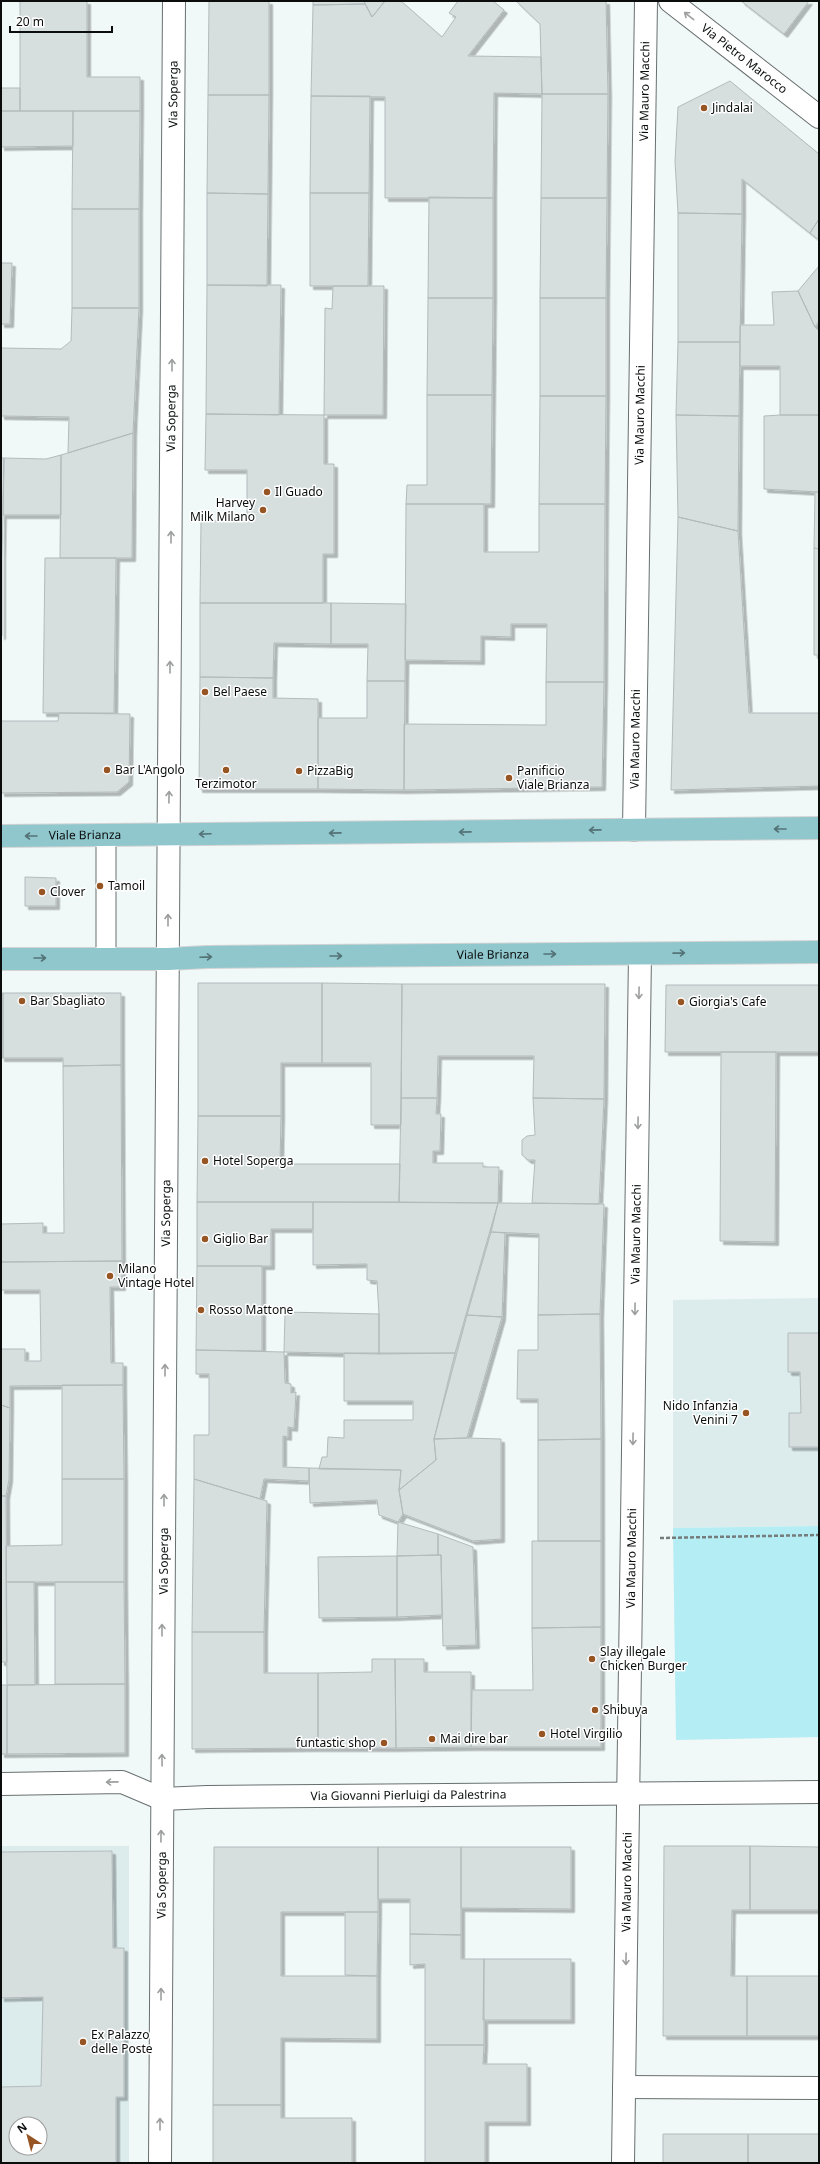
<svg xmlns="http://www.w3.org/2000/svg" width="820" height="2164" viewBox="0 0 820 2164" font-family="'Noto Sans',sans-serif">
  <style>
    .built { fill: #dceced; fill-rule: evenodd }
    .green { fill: #b4edf3 }
    .building { fill: #d6dede; stroke: #b3babb; fill-rule: evenodd; filter: url(#shadow) }
    .lines { fill: none; stroke-linecap: round; stroke-linejoin: round }
    .lane-casing { stroke: #696f70; stroke-width: 21 }
    .street-casing { stroke: #696f70; stroke-width: 24 }
    .primary-casing { stroke: #d3d3d3; stroke-width: 24 }
    .path { stroke: #767b7b; stroke-width: 2.5; stroke-dasharray: 4 2; stroke-linecap: butt }
    .lane { stroke: #fff; stroke-width: 19 }
    .street { stroke: #fff; stroke-width: 22 }
    .primary { stroke: #8fc7cd; stroke-width: 22 }
    .oneway { stroke: #9d9e9e }
    .oneway2 { stroke: #547377 }
    .poi-dot { fill: #975524; stroke: #fff; stroke-width: 1.5 }
    .labels { text-anchor: middle; stroke-width: 3; stroke-linejoin: round; paint-order: stroke }
    .street-label { font-size: 12px; fill: #0b0d0d; stroke: #fff }
    .poi-label { font-size: 12px; fill: #0b0d0d; stroke: #fff; text-anchor: start }
  </style>
  <defs>
    <filter id="shadow"><feDropShadow dx="3.5" dy="3.5" stdDeviation="0" flood-color="#0004"/></filter>
  </defs>
  <rect width="100%" height="100%" fill="#f0f8f8"/>
  <path class="built" d="M819,1298V1526L673,1528V1300Z
    M1,1846H129V2163H1ZM16,2124H40V2148H16Z"/>
  <path class="green" d="M819,1526V1737L676,1740L673,1528Z"/>
  <path class="building" d="M20,1H87V77H140V111H20Z
    M209,1H269V95H208Z
    M313,1H364L365,4L313,5Z
    M364,1H385L372,17Z
    M385,1H401L442,37L456,17L449,13L458,1H493L504,10L468,56L541,57L542,94L494,93L493,198H385V97L311,96L313,5L365,4L372,17Z
    M516,1H606L608,94H542L540,24Z
    M741,1H809L784,34Z
    M730,81L819,154V219L810,233L742,179V214L678,213L675,161L678,107Z
    M1,88H20V111H1Z
    M542,94H608L607,198H541Z
    M208,95H269L268,194L207,193Z
    M311,96H370L369,193H310Z
    M1,111H73V146L1,147Z
    M73,111H140L139,209H72Z
    M207,193L268,194L267,286L207,285Z
    M310,193H369L368,286H310Z
    M429,197L493,198V298H428Z
    M541,198H607L606,298H540Z
    M72,209H139V308H72Z
    M678,213L742,214L740,342H678Z
    M819,219V240L810,233Z
    M1,263H12L10,324H1Z
    M819,266V321L815,327L798,291Z
    M207,285H281L279,415L206,414Z
    M333,286H384L383,415H324L325,308L332,309Z
    M798,291L815,327L819,331V415H780V366H740V325H774L772,292Z
    M428,298H493L492,395H427Z
    M540,298H606V396H540Z
    M72,308H139L133,433L68,453L69,417L1,416V348L61,349L71,341Z
    M678,342H740L739,416L676,415Z
    M427,395H492L491,504H406L407,485H427Z
    M540,396H606L605,504H539Z
    M206,414L324,415V464H334V554H323V603H200L201,521H247V470H205Z
    M676,415L739,416L738,531L678,517Z
    M780,415H819V492L764,489V416Z
    M133,433L132,558H60L61,455Z
    M61,455V515H3L4,458L46,459Z
    M1,458H4L2,559H1Z
    M815,492H819V549L814,548Z
    M406,504H484V552H539V504H605L604,682H546L547,624H511V637L481,636V661L405,660Z
    M678,517L738,531L749,713H819V786L671,790Z
    M814,548L819,549V655H814Z
    M45,558H116L114,713H43Z
    M1,559H2V636H1Z
    M200,603H331V644L274,643L273,678L200,677Z
    M331,603L406,604L405,681H367L368,644H331Z
    M200,677L273,678V698L318,699V789H199Z
    M367,681H405L404,790L318,789V718H367Z
    M546,682H604L602,787L404,790V724L546,725Z
    M59,713L130,714L129,782L117,792L1,793V721H58Z
    M25,877L56,878V906H25Z
    M198,983H322V1063H281V1116H198Z
    M322,983L402,984L401,1125H371V1063H322Z
    M402,984H605L604,1099L533,1098L534,1056H438L437,1098H401Z
    M666,985H819V1052H665Z
    M1,993H3V1058H1Z
    M3,993H121V1065L63,1066V1058H3Z
    M721,1052H776L775,1242L720,1241Z
    M121,1065L122,1261L1,1262V1224L43,1223V1233H64L63,1066Z
    M401,1098H437L436,1114H441L440,1151H433V1163H483V1167H499L498,1203L399,1202Z
    M533,1098L604,1099L599,1204L532,1203L535,1160H528L522,1155V1140L527,1136L535,1135Z
    M198,1116H281L280,1164H400L399,1202H197Z
    M197,1202H313V1229H271V1266H197Z
    M313,1202L498,1203L455,1353L379,1354V1314L377,1281L367,1280V1264L313,1265Z
    M498,1203L604,1204L600,1314L538,1315L539,1234L491,1232Z
    M491,1232L505,1233L502,1317L467,1315Z
    M122,1261V1287H110L111,1363H123V1385L10,1386V1408L1,1405V1349H25V1361H41L40,1290H1V1262Z
    M197,1266H262V1351L196,1350Z
    M285,1312L379,1314V1354L284,1352Z
    M600,1314L601,1439L538,1440V1399H517L518,1350H538V1315Z
    M467,1315L502,1317L467,1438L434,1439Z
    M788,1333H819V1447H789V1413H801L800,1372H788Z
    M196,1350L284,1352L285,1383L291,1384V1393L296,1392L294,1428L288,1427V1437L283,1436V1467L309,1468V1481L264,1479L260,1499L194,1479V1435H209V1374H196Z
    M344,1353H455L434,1439L436,1460L399,1490L401,1470L319,1469L322,1457H327L328,1437L344,1438V1420H413V1401H344Z
    M62,1385H123L124,1479H62Z
    M1,1405L10,1408L9,1479L6,1496H1Z
    M467,1438L501,1439V1539L473,1541L403,1514L399,1490L436,1460L434,1439Z
    M601,1439V1541H538V1440Z
    M309,1468L401,1470L399,1490L403,1514L398,1522L379,1515L377,1500L310,1503Z
    M62,1479H124V1582H6V1546L62,1545Z
    M194,1479L267,1501L264,1632H192Z
    M1,1496H6L7,1662H1Z
    M398,1522L438,1534V1555L397,1556Z
    M438,1534L473,1547L476,1645L443,1646L441,1555H438Z
    M532,1541H601V1627L532,1628Z
    M441,1555L442,1615L397,1617V1556Z
    M397,1556V1617L319,1618L318,1557Z
    M6,1582H34L35,1685H7Z
    M55,1582H124L125,1684H55Z
    M601,1627V1747H471L472,1690H533L532,1628Z
    M192,1632H264V1673H318V1748L192,1749Z
    M372,1659H395L396,1748H318V1673L372,1672Z
    M395,1659H424V1672H471V1747L396,1748Z
    M125,1684V1753L7,1754V1685Z
    M1,1685H7V1754H1Z
    M664,1846H750V1910H732L731,1976H747V2036H663Z
    M750,1846L819,1847V1910H750Z
    M214,1847H378V1912H281V1976H377V2039L281,2038V2105H213Z
    M378,1847H461V1935L410,1934V1899H378Z
    M461,1847H571V1909L461,1908Z
    M112,1851L113,1948H124V2097H116V2163H1V2087L41,2086L43,1997L1,1998V1852ZM16,2124H40V2148H16Z
    M345,1912H378L377,1976L345,1975Z
    M410,1934L461,1935V1959H484V2045H425V1964L410,1965Z
    M484,1959H571V2020H483Z
    M747,1976H819V2036H747Z
    M425,2045H484L483,2064H527V2122H485V2163H425Z
    M213,2105H281V2118H352V2163H213Z
    M663,2134H748V2163H663Z
    M748,2134H819V2163H748Z"/>
  <g class="lines">
    <g class="lane-casing">
      <path id="lane" d="M106,835V958"/>
    </g>
    <g class="street-casing">
      <g id="street">
        <path id="s1" d="M670,1L819,117"/>
        <path id="s2" d="M634,830L646,1"/>
        <path id="s3" d="M1,1784L122,1782L162,1799L207,1797L819,1792"/>
        <path d="M624,2087L819,2088"/>
        <path id="s4" d="M160,2163L174,1"/>
        <path id="s5" d="M623,2163L640,954"/>
      </g>
    </g>
    <g class="primary-casing">
      <g id="primary">
        <path id="s6" d="M1,836L819,828"/>
        <path id="s7" d="M1,959H168L207,957L819,952"/>
      </g>
    </g>
    <path class="path" d="M660,1538L819,1535"/>
    <use href="#lane" class="lane"/>
    <use href="#street" class="street"/>
    <use href="#primary" class="primary"/>
  </g>
  <defs><path id="oneway-shaft" d="M-6 0H5M1.5-3L5.5 0L1.5 3" fill="none" stroke-width="1.6" stroke-linecap="round" stroke-linejoin="round"/></defs>
  <g class="oneway">
    <use href="#oneway-shaft" transform="translate(689 16) rotate(-142)"/>
    <use href="#oneway-shaft" transform="translate(172 365) rotate(-90)"/>
    <use href="#oneway-shaft" transform="translate(171 537) rotate(-90)"/>
    <use href="#oneway-shaft" transform="translate(170 667) rotate(-90)"/>
    <use href="#oneway-shaft" transform="translate(169 797) rotate(-89)"/>
    <use href="#oneway-shaft" transform="translate(168 920) rotate(-90)"/>
    <use href="#oneway-shaft" transform="translate(639 993) rotate(91)"/>
    <use href="#oneway-shaft" transform="translate(638 1123) rotate(91)"/>
    <use href="#oneway-shaft" transform="translate(635 1309) rotate(91)"/>
    <use href="#oneway-shaft" transform="translate(165 1370) rotate(-90)"/>
    <use href="#oneway-shaft" transform="translate(633 1439) rotate(91)"/>
    <use href="#oneway-shaft" transform="translate(164 1500) rotate(-90)"/>
    <use href="#oneway-shaft" transform="translate(162 1630) rotate(-90)"/>
    <use href="#oneway-shaft" transform="translate(162 1760) rotate(-91)"/>
    <use href="#oneway-shaft" transform="translate(112 1782) rotate(179)"/>
    <use href="#oneway-shaft" transform="translate(161 1836) rotate(-89)"/>
    <use href="#oneway-shaft" transform="translate(626 1959) rotate(91)"/>
    <use href="#oneway-shaft" transform="translate(161 1994) rotate(-90)"/>
    <use href="#oneway-shaft" transform="translate(160 2124) rotate(-90)"/>
  </g>
  <g class="oneway2">
    <use href="#oneway-shaft" transform="translate(780 829) rotate(180)"/>
    <use href="#oneway-shaft" transform="translate(595 830) rotate(179)"/>
    <use href="#oneway-shaft" transform="translate(465 832) rotate(179)"/>
    <use href="#oneway-shaft" transform="translate(335 833) rotate(179)"/>
    <use href="#oneway-shaft" transform="translate(205 834) rotate(178)"/>
    <use href="#oneway-shaft" transform="translate(31 836) rotate(180)"/>
    <use href="#oneway-shaft" transform="translate(679 953) rotate(-1)"/>
    <use href="#oneway-shaft" transform="translate(550 954)"/>
    <use href="#oneway-shaft" transform="translate(336 956)"/>
    <use href="#oneway-shaft" transform="translate(206 957) rotate(-2)"/>
    <use href="#oneway-shaft" transform="translate(40 958)"/>
  </g>
  <g class="poi-dot">
    <circle cx="704" cy="108" r="4"/>
    <circle cx="267" cy="492" r="4"/>
    <circle cx="263" cy="510" r="4"/>
    <circle cx="205" cy="692" r="4"/>
    <circle cx="107" cy="770" r="4"/>
    <circle cx="226" cy="770" r="4"/>
    <circle cx="299" cy="771" r="4"/>
    <circle cx="509" cy="778" r="4"/>
    <circle cx="100" cy="886" r="4"/>
    <circle cx="42" cy="892" r="4"/>
    <circle cx="22" cy="1001" r="4"/>
    <circle cx="681" cy="1002" r="4"/>
    <circle cx="205" cy="1161" r="4"/>
    <circle cx="205" cy="1239" r="4"/>
    <circle cx="110" cy="1276" r="4"/>
    <circle cx="201" cy="1310" r="4"/>
    <circle cx="746" cy="1413" r="4"/>
    <circle cx="592" cy="1659" r="4"/>
    <circle cx="595" cy="1710" r="4"/>
    <circle cx="542" cy="1734" r="4"/>
    <circle cx="432" cy="1739" r="4"/>
    <circle cx="384" cy="1743" r="4"/>
    <circle cx="83" cy="2042" r="4"/>
  </g>
  <g class="labels">
    <g class="street-label">
      <text dy="4" stroke="none"><textPath href="#s1" startOffset="94">Via Pietro Marocco</textPath></text>
      <text dy="4" stroke="none"><textPath href="#s2" startOffset="739">Via Mauro Macchi</textPath></text>
      <text dy="4" stroke="none"><textPath href="#s4" startOffset="2069">Via Soperga</textPath></text>
      <text dy="4" stroke="none"><textPath href="#s2" startOffset="415">Via Mauro Macchi</textPath></text>
      <text dy="4" stroke="none"><textPath href="#s4" startOffset="1745">Via Soperga</textPath></text>
      <text dy="4" stroke="none"><textPath href="#s2" startOffset="91">Via Mauro Macchi</textPath></text>
      <text dy="4" stroke="none"><textPath href="#s6" startOffset="84">Viale Brianza</textPath></text>
      <text dy="4" stroke="none"><textPath href="#s7" startOffset="492">Viale Brianza</textPath></text>
      <text dy="4" stroke="none"><textPath href="#s4" startOffset="950">Via Soperga</textPath></text>
      <text dy="4" stroke="none"><textPath href="#s5" startOffset="929">Via Mauro Macchi</textPath></text>
      <text dy="4" stroke="none"><textPath href="#s5" startOffset="605">Via Mauro Macchi</textPath></text>
      <text dy="4" stroke="none"><textPath href="#s4" startOffset="602">Via Soperga</textPath></text>
      <text dy="4" stroke="none"><textPath href="#s3" startOffset="411">Via Giovanni Pierluigi da Palestrina</textPath></text>
      <text dy="4" stroke="none"><textPath href="#s5" startOffset="281">Via Mauro Macchi</textPath></text>
      <text dy="4" stroke="none"><textPath href="#s4" startOffset="278">Via Soperga</textPath></text>
    </g>
    <g class="poi-label">
      <text x="712" y="112">Jindalai</text>
      <text x="275" y="496">Il Guado</text>
      <text x="255" y="507" text-anchor="end">Harvey<tspan x="255" dy="14">Milk Milano</tspan></text>
      <text x="213" y="696">Bel Paese</text>
      <text x="115" y="774">Bar L'Angolo</text>
      <text x="307" y="775">PizzaBig</text>
      <text x="517" y="775">Panificio<tspan x="517" dy="14">Viale Brianza</tspan></text>
      <text x="226" y="788" text-anchor="middle">Terzimotor</text>
      <text x="108" y="890">Tamoil</text>
      <text x="50" y="896">Clover</text>
      <text x="30" y="1005">Bar Sbagliato</text>
      <text x="689" y="1006">Giorgia's Cafe</text>
      <text x="213" y="1165">Hotel Soperga</text>
      <text x="213" y="1243">Giglio Bar</text>
      <text x="118" y="1273">Milano<tspan x="118" dy="14">Vintage Hotel</tspan></text>
      <text x="209" y="1314">Rosso Mattone</text>
      <text x="738" y="1410" text-anchor="end">Nido Infanzia<tspan x="738" dy="14">Venini 7</tspan></text>
      <text x="600" y="1656">Slay illegale<tspan x="600" dy="14">Chicken Burger</tspan></text>
      <text x="603" y="1714">Shibuya</text>
      <text x="550" y="1738">Hotel Virgilio</text>
      <text x="440" y="1743">Mai dire bar</text>
      <text x="376" y="1747" text-anchor="end">funtastic shop</text>
      <text x="91" y="2039">Ex Palazzo<tspan x="91" dy="14">delle Poste</tspan></text>
    </g>
  </g>
  <rect width="820" height="2164" fill="none" stroke="#0b0d0d" stroke-width="4"/>
  <g transform="translate(28 2136) rotate(324)"><circle r="19" fill="#ffffff" stroke="#9d9e9e"/>
  <path d="M0-3L7 15L0 10L-7 15Z" fill="#975524"/>
  <text y="-6" font-size="11" font-weight="bold" text-anchor="middle" fill="#0b0d0d">N</text>
  </g>
  <path d="M10 26v6h102v-6" fill="none" stroke="#0b0d0d" stroke-width="2"/>
  <text x="16" y="26" font-size="12" fill="#0b0d0d" stroke="#ffffff" stroke-width="3" paint-order="stroke">20 m</text>
</svg>
